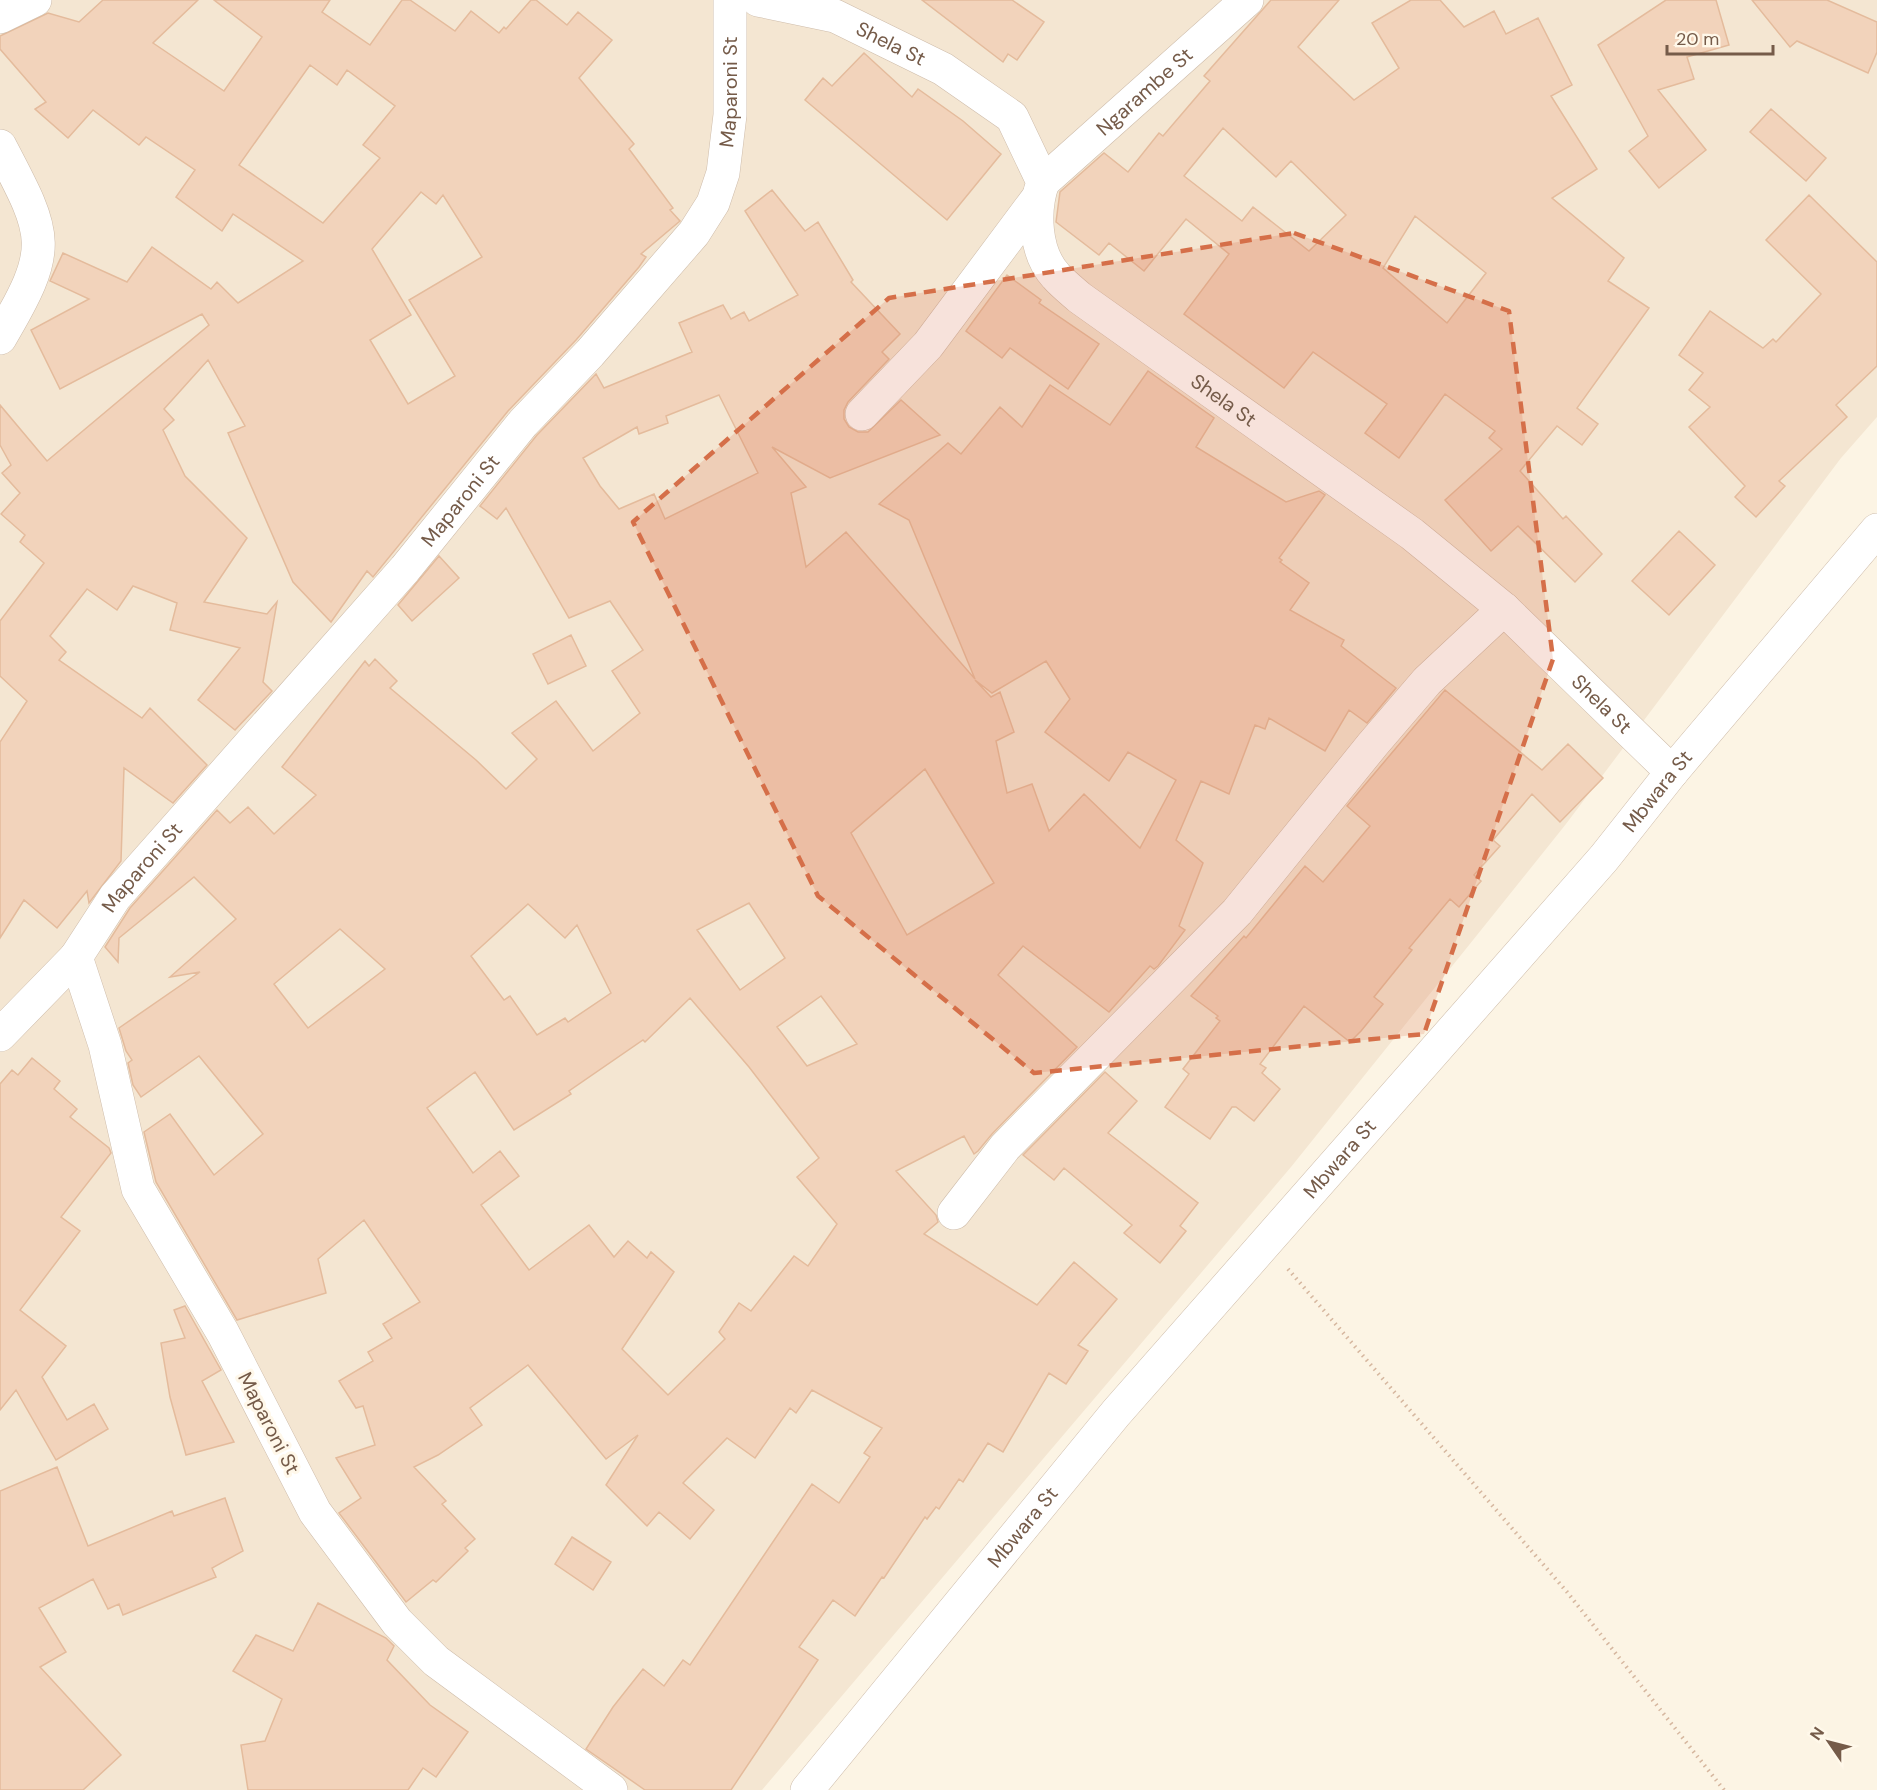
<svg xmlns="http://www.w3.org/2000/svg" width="1877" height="1790" viewBox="0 0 1877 1790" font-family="'DM Sans',sans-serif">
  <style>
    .residential { fill: #f4e6d2 }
    .building { fill: #f2d3bb; stroke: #e4bb9c; stroke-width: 1.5; fill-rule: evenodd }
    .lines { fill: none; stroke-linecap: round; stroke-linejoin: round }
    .minor-casing { stroke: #cebcaa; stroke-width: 34 }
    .path { stroke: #d6b79f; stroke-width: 4; stroke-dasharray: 1.5 4.5; stroke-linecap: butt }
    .minor { stroke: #fff; stroke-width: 33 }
    .marked { fill: #d56f49; fill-opacity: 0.2; stroke: #d56f49; stroke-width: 4.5; stroke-dasharray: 12 8; stroke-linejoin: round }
    .labels { text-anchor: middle; stroke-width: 6; stroke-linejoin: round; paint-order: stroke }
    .street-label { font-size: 20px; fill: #755b49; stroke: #fff8ea }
  </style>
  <rect width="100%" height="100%" fill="#fcf4e4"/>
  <path class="residential" d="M0,0H1877V417L1841,458L1566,824L1291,1167L762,1790H0Z"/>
  <path class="building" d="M103,0H198L153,43L224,91L262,37L214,0H330L322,12L370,45L402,0H410L455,31L471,11L499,33L504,27L506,29L531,0H536L567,25L578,12L612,40L579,78L634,144L629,149L673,208L670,210L680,221L641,254L646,257L639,267L576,340L508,411L373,577L367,571L331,622L293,582L228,433L245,426L208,360L164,409L174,420L163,430L185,476L247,538L204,602L267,614L277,602L263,682L272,691L235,730L198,700L240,648L170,630L177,603L133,586L117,610L87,589L50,636L66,652L59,660L142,718L150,708L207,765L173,803L124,768L121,861L89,903L87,891L57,928L24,900L0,938V742L27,701L0,676V621L44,563L20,542L25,535L1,514L20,493L2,473L11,465L0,445V405L47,461L209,325L202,314L60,389L31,330L89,299L50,281L63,253L127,282L152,247L211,289L217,282L238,303L303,261L233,214L222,231L176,197L195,170L146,137L139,145L93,110L68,138L35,109L46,102L0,49V36L48,13L79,22ZM310,65L337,85L347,70L395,106L363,145L380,158L323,223L239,165ZM421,192L436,204L443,195L482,257L409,300L455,376L408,404L370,340L411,315L372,249Z
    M922,0H1012L1044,22L1017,60L1008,54L1003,62Z
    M1271,0H1339L1298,47L1354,100L1399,68L1372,23L1411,0H1440L1464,27L1494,11L1506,34L1538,18L1572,85L1551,96L1597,169L1552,198L1624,258L1608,281L1649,308L1577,408L1598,424L1582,445L1557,426L1520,471L1563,519L1566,516L1602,554L1575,582L1518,526L1491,551L1445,500L1502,449L1489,438L1495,431L1445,394L1399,458L1365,433L1387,404L1313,352L1284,388L1184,314L1229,254L1186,219L1144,271L1109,243L1099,255L1056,222L1060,192L1104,153L1128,172L1159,133L1163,136L1210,81L1204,76ZM1223,128L1276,177L1291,161L1346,215L1309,251L1253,207L1242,221L1184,176ZM1415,216L1486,273L1447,323L1383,268Z
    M1666,0H1716L1729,45L1687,57L1694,79L1658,90L1706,150L1659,188L1629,151L1648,136L1598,45Z
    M1752,0H1827L1877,22V52L1868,73L1797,41L1790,47Z
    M864,53L912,97L918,89L963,121L1001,154L947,220L805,100L823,78L832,86Z
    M1771,109L1826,158L1806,181L1750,132Z
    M772,190L805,231L818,222L853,280L851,282L900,334L882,352L889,359L848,402L844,410V419L849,427L858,432H868L901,400L940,435L830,478L772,447L806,487L791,493L806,567L846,532L975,679L909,520L879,504L948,443L961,454L1000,407L1022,427L1050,385L1110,425L1148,371L1214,418L1196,447L1286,502L1319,491L1325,495L1279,558L1282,560L1280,562L1309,583L1290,610L1344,640L1341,646L1396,688L1367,723L1349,710L1325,751L1269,718L1265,729L1255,725L1229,794L1201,781L1176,840L1203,863L1179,926L1185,930L1158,966L1154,969L1150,966L1109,1012L1023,946L998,975L1077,1047L992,1134L978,1151L974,1154L964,1136L896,1171L936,1215L938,1222L924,1234L1037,1305L1074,1262L1117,1299L1078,1345L1088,1351L1066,1384L1049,1373L1003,1452L988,1443L963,1482L959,1479L939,1509L936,1507L927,1519L925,1517L884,1578L882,1577L855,1616L833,1600L799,1647L818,1660L731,1790H645L586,1749L613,1707L643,1669L664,1686L683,1660L690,1665L812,1484L839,1503L870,1457L864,1453L882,1428L812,1390L796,1413L790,1408L755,1458L727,1438L683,1483L714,1510L690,1539L659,1512L647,1526L606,1485L638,1435L606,1459L528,1365L470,1408L482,1425L438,1455L414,1467L446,1501L442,1504L475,1539L465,1548L468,1551L436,1582L433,1580L406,1602L339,1513L361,1498L336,1458L375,1445L363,1406L356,1408L339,1381L373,1361L368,1352L392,1338L383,1324L420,1302L364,1220L318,1259L326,1293L237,1320L156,1182L144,1132L170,1114L214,1175L263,1134L199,1056L141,1097L133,1085L128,1063L132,1060L126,1051L119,1028L200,972L170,977L236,919L194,877L119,938L118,962L105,947L130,908L217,810L230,823L248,807L274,834L316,795L282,767L365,661L369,666L375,659L397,681L390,688L476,760L506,789L537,759L512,733L556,701L593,751L640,713L612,671L643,650L610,601L569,618L506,508L497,519L480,506L537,435L596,374L604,388L692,352L679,323L723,305L731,319L744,312L749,321L798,295L745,211ZM719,395L758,473L665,519L654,494L619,509L600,486L583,458L637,427L639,434L668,423L666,416ZM1046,661L1070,699L1045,732L1109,781L1128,752L1176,780L1140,848L1084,794L1049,831L1032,784L1007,793L996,741L1014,732L1000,692L991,697L975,680L992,693ZM925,769L994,883L907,935L851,833ZM749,903L785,958L740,990L697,930ZM528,904L565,938L577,925L611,993L568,1022L565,1018L537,1035L510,996L504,1000L471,956ZM340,929L385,969L308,1028L274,984ZM821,996L857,1044L807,1066L777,1027ZM690,998L749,1067L819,1158L797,1177L837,1224L808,1266L794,1256L751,1311L739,1303L719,1332L725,1339L668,1395L622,1349L674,1272L651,1252L647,1258L628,1241L614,1257L589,1225L529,1270L481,1205L519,1176L500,1151L473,1173L427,1108L475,1072L514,1130L571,1094L569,1091L643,1040L645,1042Z
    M1809,195L1877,262V366L1836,405L1847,417L1779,481L1785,486L1756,517L1735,497L1745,486L1689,427L1710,407L1689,390L1703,373L1679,355L1710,311L1763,348L1773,339L1776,342L1821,294L1766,240Z
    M1007,275L1041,300L1039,303L1099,344L1068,389L1010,348L1002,358L966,331Z
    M1679,531L1715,565L1669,615L1632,581Z
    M439,556L459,578L412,621L398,605Z
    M571,635L586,666L548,684L533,654Z
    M1445,690L1542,770L1568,744L1603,778L1560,822L1532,794L1493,840L1500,846L1474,875L1481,881L1459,907L1450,899L1409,948L1412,950L1374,997L1383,1004L1361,1031L1350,1042L1304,1006L1260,1064L1266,1068L1262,1073L1280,1089L1254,1121L1236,1107H1232L1210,1139L1165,1107L1189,1074L1183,1069L1220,1021L1216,1018L1218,1016L1191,996L1244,936L1246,938L1305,866L1323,882L1370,826L1347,806Z
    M32,1058L60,1081L54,1089L77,1109L70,1117L109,1148L111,1153L61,1217L80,1231L20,1310L66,1346L42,1377L67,1420L94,1404L108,1429L56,1460L16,1390L0,1410V1084L12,1070L18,1075Z
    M1105,1072L1137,1101L1108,1133L1198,1203L1180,1226L1186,1231L1160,1263L1124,1233L1132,1225L1064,1168L1054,1180L1023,1155Z
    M185,1306L221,1370L202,1381L234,1442L186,1455L170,1397L161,1343L185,1338L174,1310Z
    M57,1467L88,1546L172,1511L174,1516L225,1498L243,1551L212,1568L216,1577L123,1615L119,1604L108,1609L93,1579L39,1608L66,1652L40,1667L121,1755L83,1790H0V1491Z
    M572,1537L611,1562L593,1590L555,1564Z
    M318,1603L386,1638L394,1646L387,1660L430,1705L468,1732L436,1777L423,1768L408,1790H248L241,1745L265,1741L282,1699L233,1671L256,1635L293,1651Z"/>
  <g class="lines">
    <g class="minor-casing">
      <g id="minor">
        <path id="s1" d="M758,0L835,16L943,69L1012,117L1043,182C1033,210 1034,252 1056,276C1063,284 1072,291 1080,298L1412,534L1504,609L1672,772"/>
        <path d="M0,17L35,0"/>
        <path d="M0,146C48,237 54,247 0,338"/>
        <path id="s2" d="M1043,182L1247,0"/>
        <path d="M862,414L928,345L1037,199"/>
        <path d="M0,1035L76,957"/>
        <path d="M954,1213L1005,1147L1237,912L1373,744L1427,681L1504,609"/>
        <path id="s3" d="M611,1790L436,1661L397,1622L315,1512L223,1333L138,1189L105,1045L76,957L115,897L405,569L523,423L590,353L694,233L713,203L723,173L730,115V0"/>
        <path id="s4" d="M807,1790L1116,1413L1604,858L1672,772L1877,530"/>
      </g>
    </g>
    <path class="path" d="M1288,1269L1567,1592L1724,1790"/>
    <use href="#minor" class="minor"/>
  </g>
  <path class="marked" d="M1294,233L1509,311L1553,659L1424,1034L1034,1073L818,896L633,522L889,298Z"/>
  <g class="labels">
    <g class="street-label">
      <text dy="7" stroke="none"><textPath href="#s1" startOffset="141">Shela St</textPath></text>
      <text dy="7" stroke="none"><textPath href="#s2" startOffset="136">Ngarambe St</textPath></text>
      <text dy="7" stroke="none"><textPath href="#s3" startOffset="2120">Maparoni St</textPath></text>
      <text dy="7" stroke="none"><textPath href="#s1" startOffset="663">Shela St</textPath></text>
      <text dy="7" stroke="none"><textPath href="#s3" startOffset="1616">Maparoni St</textPath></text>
      <text dy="7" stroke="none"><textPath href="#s1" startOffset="1149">Shela St</textPath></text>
      <text dy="7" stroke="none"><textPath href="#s4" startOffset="1312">Mbwara St</textPath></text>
      <text dy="7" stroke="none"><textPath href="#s3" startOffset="1130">Maparoni St</textPath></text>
      <text dy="7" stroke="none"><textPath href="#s4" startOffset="826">Mbwara St</textPath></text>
      <text transform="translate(269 1423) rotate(63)" y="7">Maparoni St</text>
      <text dy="7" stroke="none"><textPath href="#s4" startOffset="340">Mbwara St</textPath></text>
    </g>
  </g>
  <g transform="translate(1829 1742) rotate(305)" stroke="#fff8ea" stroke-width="4.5" paint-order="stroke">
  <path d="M0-4.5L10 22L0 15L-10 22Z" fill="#755b49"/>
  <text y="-9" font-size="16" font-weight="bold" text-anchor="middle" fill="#755b49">N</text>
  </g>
  <path d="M1667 45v9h106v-9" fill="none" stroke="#755b49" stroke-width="3"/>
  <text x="1676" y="45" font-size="18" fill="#755b49" stroke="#fff8ea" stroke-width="4.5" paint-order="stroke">20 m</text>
</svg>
